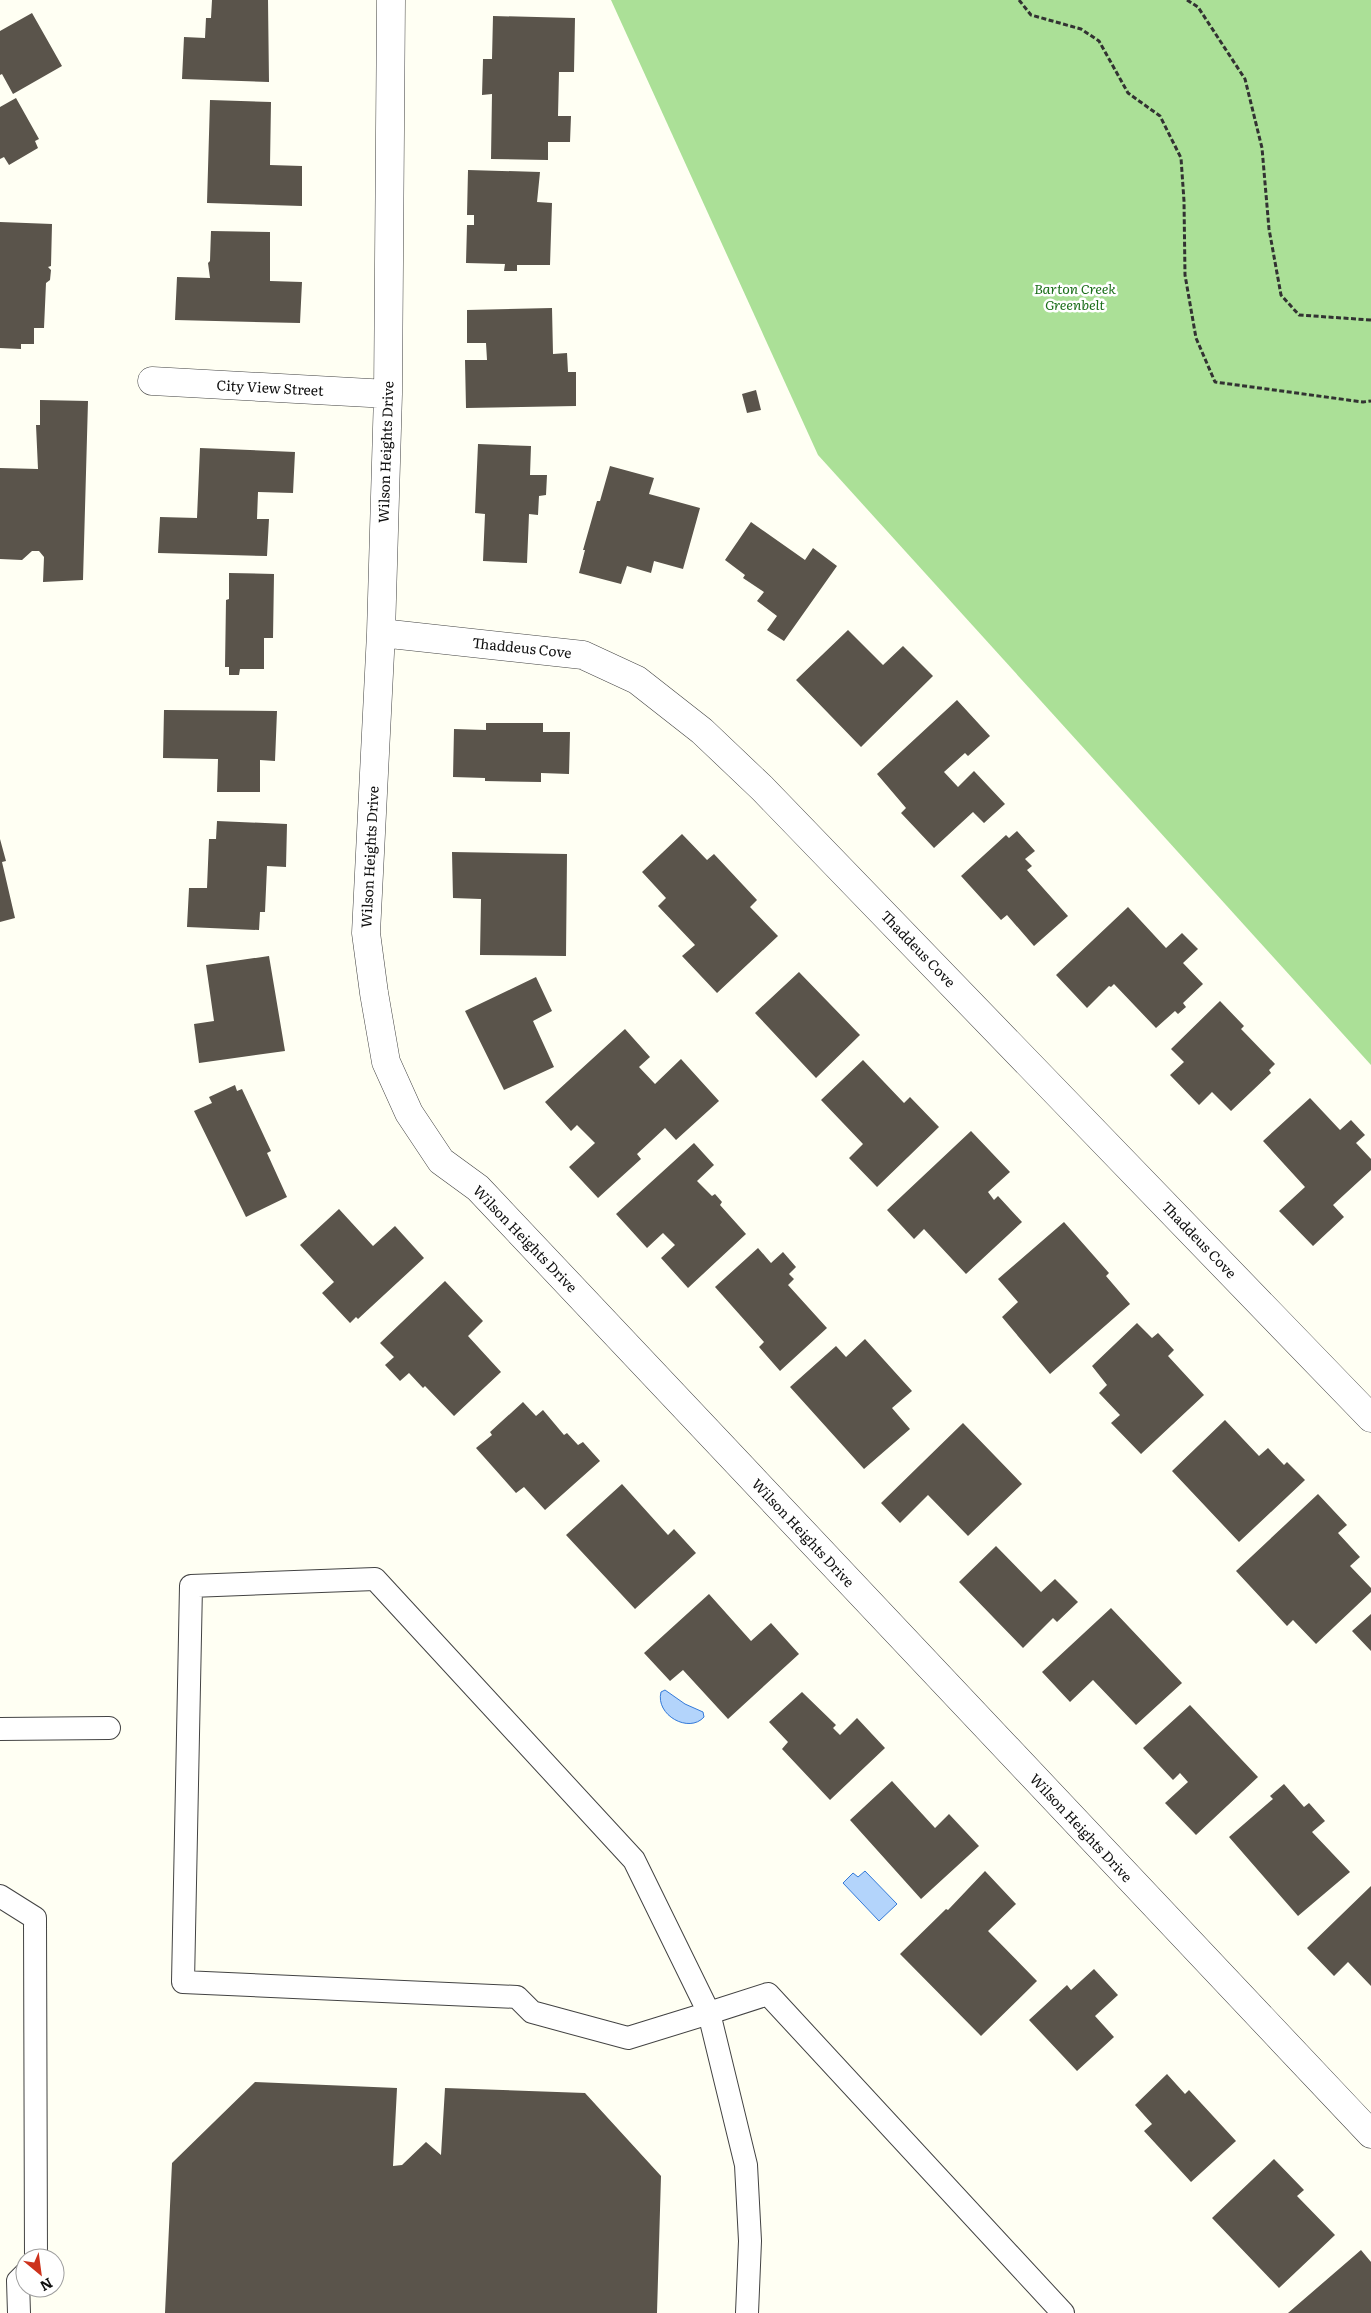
<svg xmlns="http://www.w3.org/2000/svg" width="1371" height="2313" viewBox="0 0 1371 2313" font-family="Literata,serif">
  <style>
    .forest { fill: #abe097 }
    .water { fill: #b3d4fb; stroke: #347ad8 }
    .building { fill: #5a544b }
    .lines { fill: none; stroke-linecap: round; stroke-linejoin: round }
    .lane-casing { stroke: #434343; stroke-width: 24 }
    .street-casing { stroke: #434343; stroke-width: 29 }
    .path { stroke: #323232; stroke-width: 3; stroke-dasharray: 5 2.5; stroke-linecap: butt }
    .lane { stroke: #fff; stroke-width: 22 }
    .street { stroke: #fff; stroke-width: 28 }
    .labels { text-anchor: middle; stroke-width: 5; stroke-linejoin: round; paint-order: stroke }
    .park-label { font-size: 14px; font-style: italic; fill: #1c6f1a; stroke: #fff }
    .street-label { font-size: 14px; fill: #101010; stroke: #fff }
  </style>
  <rect width="100%" height="100%" fill="#fffff3"/>
  <path class="forest" d="M611,0H1371V1065L818,455Z"/>
  <path class="water" d="M665,1690L685,1704L703,1712L704,1717C689,1734 655,1715 661,1692Z
    M865,1871L897,1904L879,1921L843,1883L853,1873L858,1877Z"/>
  <path class="building" d="M212,0H268L269,82L182,79L184,37L205,38L206,18H211Z
    M32,13L62,66L13,94L2,74L0,75V31Z
    M493,16L575,18L574,72H559L558,116H571L570,142H548V160L491,159L492,94L482,95L483,59H492Z
    M16,98L39,139L35,141L38,148L9,165L4,157L0,159V107Z
    M210,100L271,102L270,165L302,166V206L207,203Z
    M468,170L540,172L537,202L552,203L550,265H517V271H504L505,264L466,263L467,225H474V215H467Z
    M0,222L52,224L51,266L48,267L51,270L50,280L46,283L44,328H34V344H21V349L0,348Z
    M211,231L270,232V281L302,282L300,323L175,320L177,277L210,278L208,263L210,261Z
    M552,308L553,354L567,353L568,372H576V406L466,408L465,360H487L486,343H467V310Z
    M756,390L761,410L747,413L742,394Z
    M40,400L88,401L83,580L43,582L44,557L39,551H32L22,560L0,559V468L38,469L36,425H40Z
    M478,444L531,446L530,475H547L546,495L539,496L538,515L529,514L527,563L483,561L485,514L475,513Z
    M200,448L295,452L293,493L258,492L257,519H269L267,556L158,553L160,517L197,518Z
    M610,466L654,478L649,494L700,508L683,569L654,561L651,573L627,566L621,584L579,573L585,550H583L597,501H600Z
    M751,522L805,560L813,548L837,566L784,641L767,630L777,616L757,601L764,592L743,578L745,575L725,560Z
    M229,573L274,574L273,638H264V669H240L239,675H229V667H225L226,600L229,599Z
    M848,630L883,665L903,646L933,676L861,747L796,680Z
    M957,700L990,736L968,756L965,753L944,772L958,787L974,771L1005,804L984,823L973,812L934,848L901,813L906,808L877,774Z
    M164,710L277,711L275,761L260,760V792H217L218,759L163,758Z
    M486,723H543V732H570L569,774L541,773V782L485,781V778L453,777L454,729L486,730Z
    M217,821L287,824L286,867L267,866L265,912H260L259,930L187,927L189,888H207L209,839H216Z
    M1017,831L1035,851L1025,859L1032,866L1027,870L1068,916L1034,946L1007,915L1001,920L961,876L1006,835L1009,838Z
    M682,834L707,860L714,854L757,900L750,907L778,936L717,993L682,956L695,945L658,906L666,898L642,872Z
    M0,839L6,861L2,862L15,918L0,922Z
    M452,852L567,854L566,956L480,955L481,899L453,898Z
    M1128,907L1166,948L1182,933L1198,949L1183,963L1203,984L1183,1003L1186,1007L1178,1014L1175,1011L1156,1028L1114,984L1111,987L1109,986L1087,1008L1056,975Z
    M269,956L285,1051L199,1063L194,1024L214,1021L206,965Z
    M799,972L860,1035L816,1078L755,1013Z
    M536,977L552,1011L533,1021L554,1067L504,1090L465,1011Z
    M1220,1001L1244,1026L1241,1029L1275,1064L1269,1070L1271,1073L1231,1111L1212,1092L1199,1105L1170,1075L1184,1062L1171,1049Z
    M625,1029L650,1057L639,1067L655,1084L681,1059L719,1101L676,1140L665,1128L637,1154L641,1159L598,1198L569,1167L595,1143L577,1125L571,1131L545,1102Z
    M863,1060L904,1103L910,1097L939,1127L877,1187L849,1158L863,1144L821,1100Z
    M235,1085L237,1091L242,1089L271,1151L267,1153L287,1197L246,1217L194,1111L212,1103L209,1097Z
    M1310,1098L1340,1130L1351,1120L1365,1135L1356,1143L1371,1159V1170L1333,1205L1344,1217L1313,1246L1279,1211L1305,1187L1263,1141Z
    M971,1131L1010,1172L988,1192L994,1200L998,1196L1022,1222L966,1274L924,1229L914,1239L887,1210Z
    M694,1143L714,1165L697,1181L712,1196L715,1194L722,1202L720,1205L746,1234L688,1288L661,1258L675,1245L663,1233L647,1248L616,1214Z
    M339,1209L373,1246L395,1226L424,1258L358,1319L356,1317L350,1323L322,1293L334,1282L300,1245Z
    M1064,1222L1109,1273L1106,1276L1130,1304L1050,1374L1002,1317L1018,1302L998,1279Z
    M758,1248L771,1263L783,1252L796,1267L789,1274L794,1279L788,1285L827,1328L780,1371L759,1347L764,1342L715,1287Z
    M445,1281L483,1321L468,1336L501,1372L454,1416L425,1386L423,1388L409,1373L400,1381L385,1365L394,1357L380,1343Z
    M1137,1323L1152,1338L1158,1333L1174,1350L1168,1356L1204,1395L1141,1454L1111,1423L1120,1415L1099,1393L1107,1385L1092,1366Z
    M865,1339L912,1391L892,1408L910,1429L864,1469L790,1387L836,1346L846,1357Z
    M523,1402L536,1416L543,1410L564,1435L567,1433L578,1445L583,1442L600,1461L545,1510L524,1487L516,1493L476,1448L492,1435L490,1432Z
    M1225,1420L1259,1456L1268,1448L1284,1465L1287,1462L1305,1480L1239,1542L1172,1471Z
    M963,1423L1022,1484L968,1536L928,1495L900,1523L881,1503Z
    M622,1484L668,1535L674,1529L696,1553L635,1609L566,1535Z
    M1318,1494L1347,1525L1338,1533L1360,1557L1350,1566L1371,1588V1592L1316,1644L1293,1620L1287,1626L1236,1571Z
    M996,1546L1041,1592L1055,1579L1078,1602L1057,1622L1053,1618L1023,1648L959,1582Z
    M709,1594L751,1641L771,1623L799,1654L728,1719L683,1670L670,1681L644,1653Z
    M1111,1608L1182,1683L1136,1725L1093,1680L1070,1702L1042,1672Z
    M1371,1614V1651L1352,1631Z
    M802,1692L836,1725L833,1728L840,1735L857,1718L885,1748L830,1800L782,1749L788,1742L769,1722Z
    M1190,1705L1258,1777L1196,1835L1165,1803L1188,1782L1180,1773L1173,1780L1143,1748Z
    M892,1781L935,1828L949,1814L979,1846L921,1899L850,1820Z
    M1284,1784L1304,1807L1309,1803L1325,1821L1312,1832L1350,1872L1298,1916L1229,1837L1273,1799L1270,1796Z
    M985,1871L1016,1904L988,1931L1037,1981L981,2036L900,1954L946,1909L948,1910Z
    M1371,1886V1986L1348,1962L1334,1976L1307,1948Z
    M1094,1969L1118,1995L1095,2016L1114,2037L1077,2071L1029,2020L1067,1985L1071,1990Z
    M1167,2074L1185,2094L1189,2090L1236,2141L1191,2182L1144,2131L1152,2124L1135,2105Z
    M255,2082L397,2088L393,2166L402,2165L426,2142L441,2155L445,2088L585,2093L661,2176L657,2313H165L172,2163Z
    M1274,2159L1304,2190L1297,2196L1335,2235L1279,2288L1212,2218Z
    M1361,2250L1371,2262V2313H1288Z"/>
  <g class="lines">
    <g class="lane-casing">
      <path id="lane" d="M375,1579L634,1860L709,2013L628,2038L532,2012L517,1997L183,1982L191,1586Z
        M0,1729L109,1728
        M0,1896L35,1918L36,2258
        M19,2313L18,2281L25,2274
        M747,2313L750,2241L746,2165L709,2013L768,1994L1063,2313"/>
    </g>
    <g class="street-casing">
      <path id="street" d="M391,0L388,394L381,633L366,933L374,993L386,1062L409,1113L441,1161L478,1188L1371,2134
        M152,381L388,394
        M381,633L583,655L637,680L702,731L762,788L1371,1418"/>
    </g>
    <path class="path" d="M1019,0L1031,15L1081,29L1099,41L1128,93L1160,116L1181,158L1184,201L1185,275L1196,338L1215,382L1363,402L1371,401
      M1187,0L1198,7L1245,79L1262,148L1269,229L1281,295L1299,315L1371,320"/>
    <use href="#lane" class="lane"/>
    <use href="#street" class="street"/>
  </g>
  <g class="labels">
    <g class="park-label">
      <text x="1075" y="294">Barton Creek<tspan x="1075" dy="16">Greenbelt</tspan></text>
    </g>
    <g class="street-label">
      <text transform="translate(270 388) rotate(3)" y="5">City View Street</text>
      <text transform="translate(386 452) rotate(-88)" y="5">Wilson Heights Drive</text>
      <text transform="translate(522 648) rotate(6)" y="5">Thaddeus Cove</text>
      <text transform="translate(370 857) rotate(-87)" y="5">Wilson Heights Drive</text>
      <text transform="translate(918 949) rotate(46)" y="5">Thaddeus Cove</text>
      <text transform="translate(525 1239) rotate(46)" y="5">Wilson Heights Drive</text>
      <text transform="translate(1199 1240) rotate(46)" y="5">Thaddeus Cove</text>
      <text transform="translate(803 1533) rotate(47)" y="5">Wilson Heights Drive</text>
      <text transform="translate(1081 1828) rotate(47)" y="5">Wilson Heights Drive</text>
    </g>
  </g>
  <g transform="translate(40 2273) rotate(151)"><circle r="24" fill="#ffffff" stroke="#9f9f9f"/>
  <path d="M0-4L9 19L0 12L-9 19Z" fill="#cd321c"/>
  <text y="-8" font-size="14" font-weight="bold" text-anchor="middle" fill="#101010">N</text>
  </g>
</svg>
